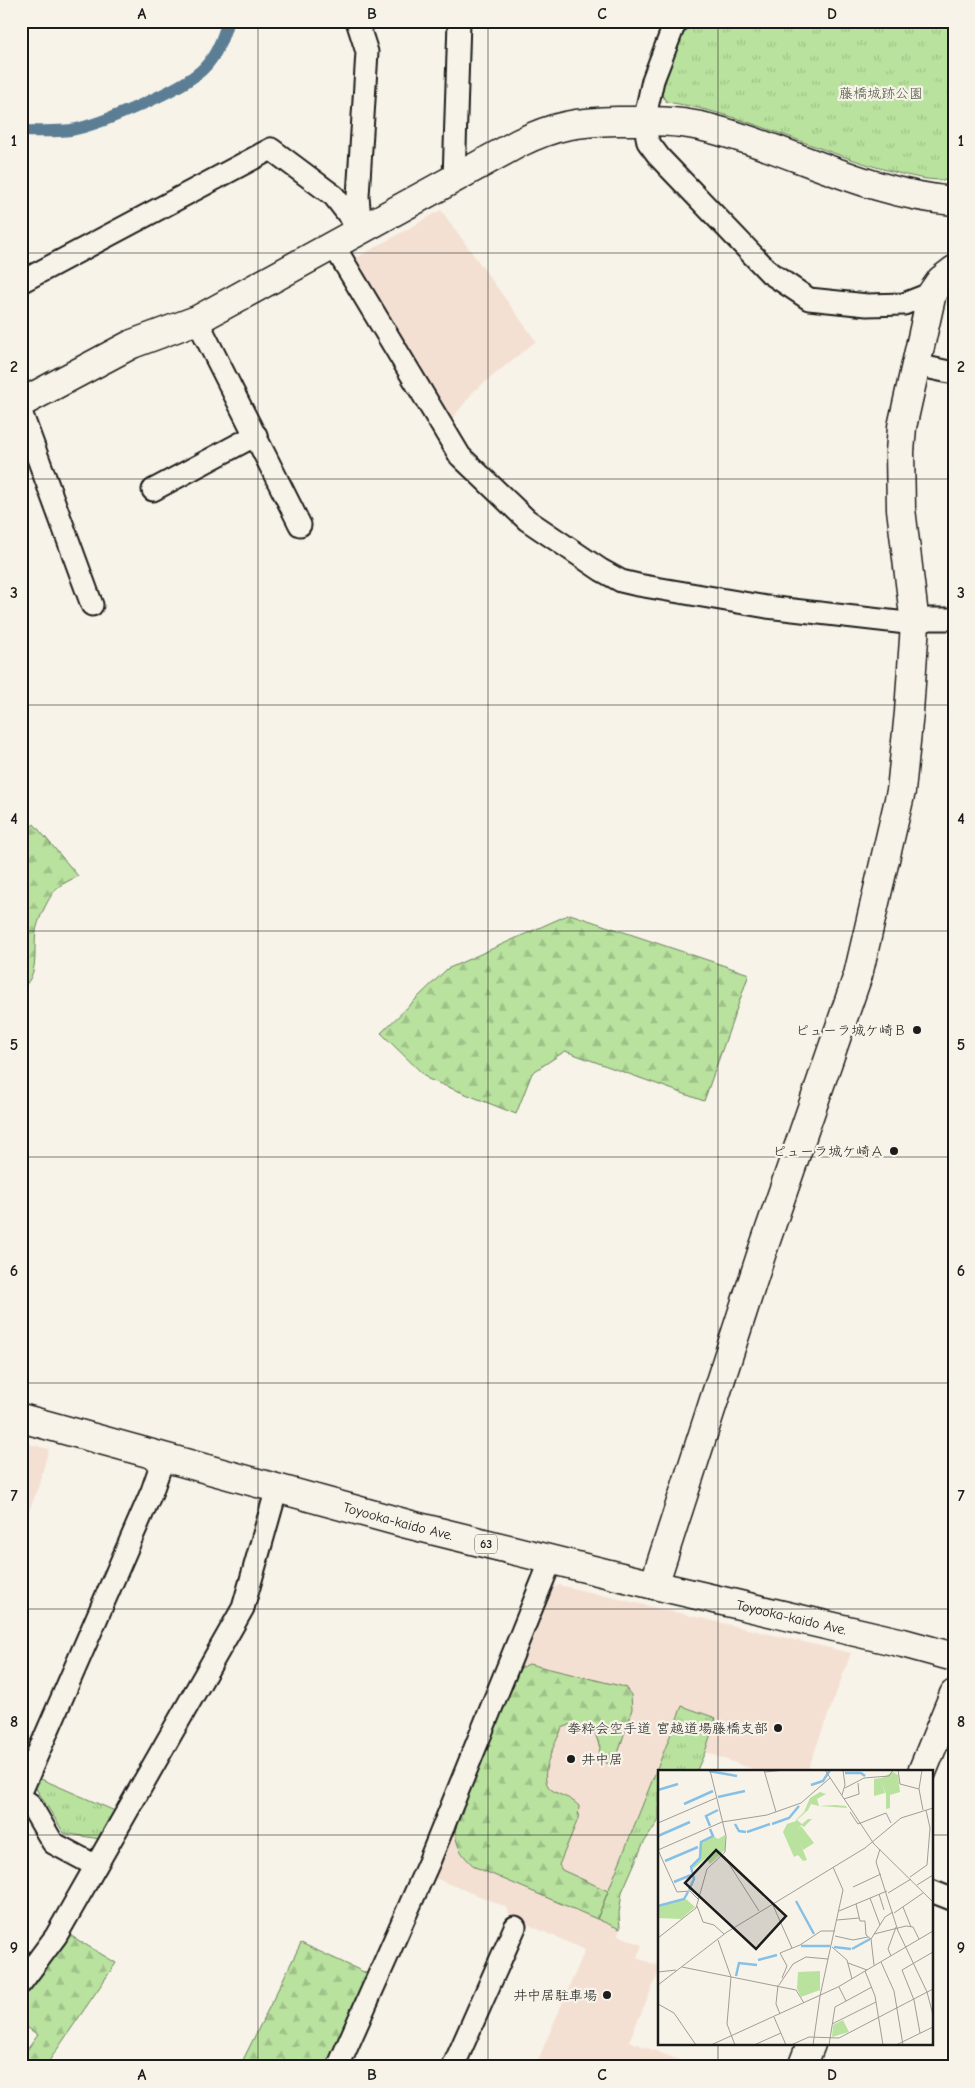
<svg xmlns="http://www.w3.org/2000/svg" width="975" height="2088" viewBox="0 0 975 2088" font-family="'Comic Neue','Klee One',sans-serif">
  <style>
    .built { fill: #f4e0d3 }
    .grass { fill: url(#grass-tufts); stroke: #6a7f5d }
    .forest { fill: url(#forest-firs); stroke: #6a7f5d }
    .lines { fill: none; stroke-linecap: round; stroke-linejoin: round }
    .stream { stroke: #5c7e95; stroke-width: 12 }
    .lane-casing { stroke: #1c1c1c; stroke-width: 25 }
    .street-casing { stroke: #1c1c1c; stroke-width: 31 }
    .primary-casing { stroke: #1c1c1c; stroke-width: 31 }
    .lane { stroke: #f7f3e8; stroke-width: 21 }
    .street { stroke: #f7f3e8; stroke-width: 28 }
    .primary { stroke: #f7f3e8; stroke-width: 28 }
    .grid { fill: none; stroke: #1c1c1c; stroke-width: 1; stroke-opacity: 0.55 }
    .poi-dot { fill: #1c1c1c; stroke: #f7f3e8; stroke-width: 2 }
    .labels { text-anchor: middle; stroke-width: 4.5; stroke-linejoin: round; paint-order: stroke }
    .shield { fill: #f7f3e8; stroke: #5e5c59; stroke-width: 1 }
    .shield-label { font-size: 12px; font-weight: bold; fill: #1c1c1c }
    .park-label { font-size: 14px; fill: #4b5743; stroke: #f7f3e8 }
    .poi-label { font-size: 14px; fill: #1c1c1c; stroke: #f7f3e8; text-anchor: end }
    .street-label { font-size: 14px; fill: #1c1c1c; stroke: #f7f3e8 }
    .inset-river { fill: none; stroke: #86c0e5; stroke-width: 2.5 }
    .inset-road { fill: none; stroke: #9f9d96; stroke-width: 1 }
    .view { fill: #1c1c1c; fill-opacity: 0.15; stroke: #1c1c1c; stroke-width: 2.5 }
    .inset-edge { fill: none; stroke: #1c1c1c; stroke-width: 2.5 }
    .neatline { fill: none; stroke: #1c1c1c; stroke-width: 2 }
    .grid-label { font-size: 16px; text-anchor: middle; font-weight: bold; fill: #1c1c1c }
  </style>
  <defs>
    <pattern id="grass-tufts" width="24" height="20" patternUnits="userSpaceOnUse" patternTransform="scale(1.25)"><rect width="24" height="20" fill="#b9e29e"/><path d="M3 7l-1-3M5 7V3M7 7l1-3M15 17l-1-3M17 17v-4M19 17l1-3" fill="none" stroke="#9ec188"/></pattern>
    <pattern id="forest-firs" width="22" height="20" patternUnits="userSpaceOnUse" patternTransform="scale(1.25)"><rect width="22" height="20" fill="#b9e29e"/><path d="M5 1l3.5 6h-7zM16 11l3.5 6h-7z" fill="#9ec188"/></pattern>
  </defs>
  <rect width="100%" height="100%" fill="#f7f3e8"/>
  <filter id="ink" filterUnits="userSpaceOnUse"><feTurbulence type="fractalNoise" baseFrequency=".02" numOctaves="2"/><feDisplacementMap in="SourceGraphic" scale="10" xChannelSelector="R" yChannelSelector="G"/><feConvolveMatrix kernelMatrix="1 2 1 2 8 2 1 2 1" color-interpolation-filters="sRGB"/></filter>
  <g filter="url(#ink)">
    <path class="built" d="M441,210L536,341L473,392L450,422L353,260Z
      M21,1442L49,1449L37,1491L21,1531Z
      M559,1585L851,1653L807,1772H760L705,1752L716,1718L682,1706L597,1919L620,1929L618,1935L642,1945L637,1958L659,1966V1972L629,2041L693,2065L692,2067H535L585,1950L511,1917L506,1907L432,1877L549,1591Z"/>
    <path class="grass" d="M690,21H954V181C942,180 931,180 920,178C833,161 755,115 667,102C663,97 659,91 660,84C663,70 681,33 690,21Z
      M682,1706L716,1718L705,1752L696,1772H659V1820L643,1844L622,1892L619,1913L620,1929L597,1919Z
      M39,1778L115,1811L100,1839L64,1833L35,1787Z"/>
    <path class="forest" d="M34,824L78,876C72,879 64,883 58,887C50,894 37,921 36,932C33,952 40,975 21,989V836Z
      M570,914L749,974L704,1101L565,1051L532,1073L516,1114L428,1079L381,1033L447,969Z
      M529,1664L625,1687L631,1695L632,1709L617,1757L608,1764L598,1757L600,1748L595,1733L572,1724L562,1728C556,1743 535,1779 552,1790C562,1797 569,1796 579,1806L578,1819L559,1865L562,1870L608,1891L597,1919L475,1867C461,1855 455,1845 455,1826L518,1669Z
      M68,1934L116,1963L45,2067H21V2058L38,2035L21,2023V1997Z
      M301,1943L368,1974L326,2067H243L242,2062Z"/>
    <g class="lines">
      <path class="stream" d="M21,131C38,131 55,132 71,130C100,125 183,89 203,69C217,55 222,39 228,21"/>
      <g class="lane-casing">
        <path id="lane" d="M357,21L367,52L358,196L361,231
          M678,21L673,28L653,80L644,121L648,142L660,158L770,273L809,299L867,305L904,304L932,293
          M454,179L459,21
          M334,246L460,456L527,520L601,570L621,581L638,585L767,607L915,624L929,619H954
          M21,282L271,149L334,196L361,231
          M197,320L300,525
          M916,365L954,373
          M21,412L92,605
          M153,490L256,435
          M21,1792L152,1491L164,1456
          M21,1798L30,1804L53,1843L96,1866
          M931,1891L954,1900
          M21,1983L56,1936L243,1608L277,1488
          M338,2067L429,1862L551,1560
          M453,2067L515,1927"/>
      </g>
      <g class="street-casing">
        <path id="street" d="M21,403L132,344L197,320L519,143C555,125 578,122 618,121C645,121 673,120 700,126C786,146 864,194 954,201
          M654,1585L763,1249L858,975L901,791L909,712L915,624L901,509L900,452L902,427L932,293L941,280L954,270
          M922,1772L954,1694
          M802,2067L811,2044"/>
      </g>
      <g class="primary-casing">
        <g id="primary">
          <path id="s1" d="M21,1418L411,1525L654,1585L903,1643L954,1657"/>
        </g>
      </g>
      <use href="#lane" class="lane"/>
      <use href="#street" class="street"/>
      <use href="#primary" class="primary"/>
    </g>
  </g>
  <path class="grid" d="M258,21V2067M488,21V2067M718,21V1772M21,253H954M21,479H954M21,705H954M21,931H954M21,1157H954M21,1383H954M21,1609H954M21,1835H659M931,1835H954M718,2044V2067"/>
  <g class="poi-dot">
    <circle cx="917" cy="1030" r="5"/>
    <circle cx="894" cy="1151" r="5"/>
    <circle cx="778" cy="1728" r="5"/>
    <circle cx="571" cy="1759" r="5"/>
    <circle cx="607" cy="1995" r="5"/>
  </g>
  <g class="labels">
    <rect class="shield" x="475" y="1534.5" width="22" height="19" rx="4"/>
    <g class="shield-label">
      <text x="486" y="1548">63</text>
    </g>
    <g class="park-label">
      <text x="881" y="98">藤橋城跡公園</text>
    </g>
    <g class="poi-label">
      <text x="907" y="1035">ピューラ城ケ崎Ｂ</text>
      <text x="884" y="1156">ピューラ城ケ崎Ａ</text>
      <text x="768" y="1733">拳粋会空手道 宮越道場藤橋支部</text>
      <text x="581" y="1764" text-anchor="start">井中居</text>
      <text x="597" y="2000">井中居駐車場</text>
    </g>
    <g class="street-label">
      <text dy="5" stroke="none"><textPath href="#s1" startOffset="391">Toyooka-kaido Ave.</textPath></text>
      <text dy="5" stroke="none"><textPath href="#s1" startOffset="796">Toyooka-kaido Ave.</textPath></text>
    </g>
  </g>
  <g transform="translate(658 1770)">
    <rect width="275" height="275" fill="#f7f3e8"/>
    <path d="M67,65V80L52,94L48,88L35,99V95L42,87L44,72L55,66L60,69ZM185,250L191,262L174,267L175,255Z" fill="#b9e29e"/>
    <path d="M231,7L223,11L227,23L216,26V9ZM162,22L168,24L159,29L161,36L178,35L188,36L189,38L161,36L153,34L150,40L139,50L144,54L150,49H154L146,57L143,55L138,63L149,90L145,91L140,85L136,87L125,62L129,54L138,51V50L146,42L152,28ZM54,68L67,71L59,77L47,75L50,79L48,88L36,96L42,87V75L47,79L44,73ZM28,129L37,137L23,149L0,148V137Z" fill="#b9e29e"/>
    <path d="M235,2L240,5L242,22L232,25V38L228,39V24L222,9ZM143,56L156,73L145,80L137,63Z" fill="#b9e29e"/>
    <path d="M162,201V220L143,227L139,219L140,202Z" fill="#b9e29e"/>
    <path class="inset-river" d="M51,1L79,6M187,3H203L207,6M153,15L165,11L172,0M0,20L20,14M60,27L87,21M26,34L55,21M77,54L81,61L88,62M114,54L131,48L141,36M52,56L48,46L60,40M89,62L112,54M0,66L32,52M7,91L40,77M16,112L33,105M31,120L36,109L33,97L42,88L43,72L55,66L52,59M138,131L156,164M0,136L26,129L30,122M143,176H172M176,177L193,179M194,179L212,169M100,190L119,185M78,206L81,193L99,195"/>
    <path class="inset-road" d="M106,0L118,42M167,0L216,74L275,132M240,0L242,14L261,19L265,40M107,2L128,0M187,18L206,8L231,6L235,0M261,19L264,0M184,25L187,15L185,0M186,29L201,24L200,13M192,42L200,54L228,43L233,53M0,53L58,28M222,79L218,92L240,161L269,222L275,245M0,80L64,52L109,45L143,33L172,8M0,80L19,122L32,121L40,129M66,86L101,141M252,107L269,95L272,58L268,40M259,115L275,105M195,117L223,104M230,123L253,109M221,124L226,140M212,128L222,155M114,133L134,178M198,134L202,151H207L208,165L213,169L216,195M39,136L45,152L56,155L66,164M245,137L253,157M181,141L229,121M236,143L265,123M179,150L201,148M216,164L248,156L255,157L261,169M177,166L195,170L210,167M0,168L38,138L49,99L67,82L68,66L52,0M213,169L227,147L235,142M60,170L73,207L69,254L77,275M174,177L189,190L194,209M233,186L230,179L238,157M223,192L236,221L245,275M190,193L209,200M24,197L138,220L146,233M207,201L217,226L225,275M0,202L18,200M124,208L129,196L122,183L142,175L163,161H177M0,215L69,162L207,78L243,48L275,38M120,215L118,234L122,244M121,215L135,194L148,187L170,189M181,217L188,231M162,226L185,120L175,97M0,234L16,243L38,275M116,247L128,275M174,254L218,232M262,263L256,230L244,200L275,182M53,275L180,217L275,161M96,275L123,263M133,275L151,267L181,268L275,219M155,275L162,226M171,275L177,237L214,217M238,275L275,257"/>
    <path class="view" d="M58,80L128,146L98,179L27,113Z"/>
    <rect width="275" height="275" class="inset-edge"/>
  </g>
  <rect width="975" height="2088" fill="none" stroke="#f7f3e8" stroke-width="55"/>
  <rect x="28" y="28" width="920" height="2032" class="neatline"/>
  <g class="grid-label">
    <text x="142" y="19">A</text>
    <text x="372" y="19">B</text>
    <text x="602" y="19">C</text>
    <text x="832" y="19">D</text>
    <text x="14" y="146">1</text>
    <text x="961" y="146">1</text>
    <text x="14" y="372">2</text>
    <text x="961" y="372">2</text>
    <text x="14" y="598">3</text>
    <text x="961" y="598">3</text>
    <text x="14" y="824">4</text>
    <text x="961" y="824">4</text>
    <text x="14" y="1050">5</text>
    <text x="961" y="1050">5</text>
    <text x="14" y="1276">6</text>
    <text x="961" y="1276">6</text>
    <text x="14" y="1501">7</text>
    <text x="961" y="1501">7</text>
    <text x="14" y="1727">8</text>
    <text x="961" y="1727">8</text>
    <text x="14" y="1953">9</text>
    <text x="961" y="1953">9</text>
    <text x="142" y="2080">A</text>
    <text x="372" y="2080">B</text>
    <text x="602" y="2080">C</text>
    <text x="832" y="2080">D</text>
  </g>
</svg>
